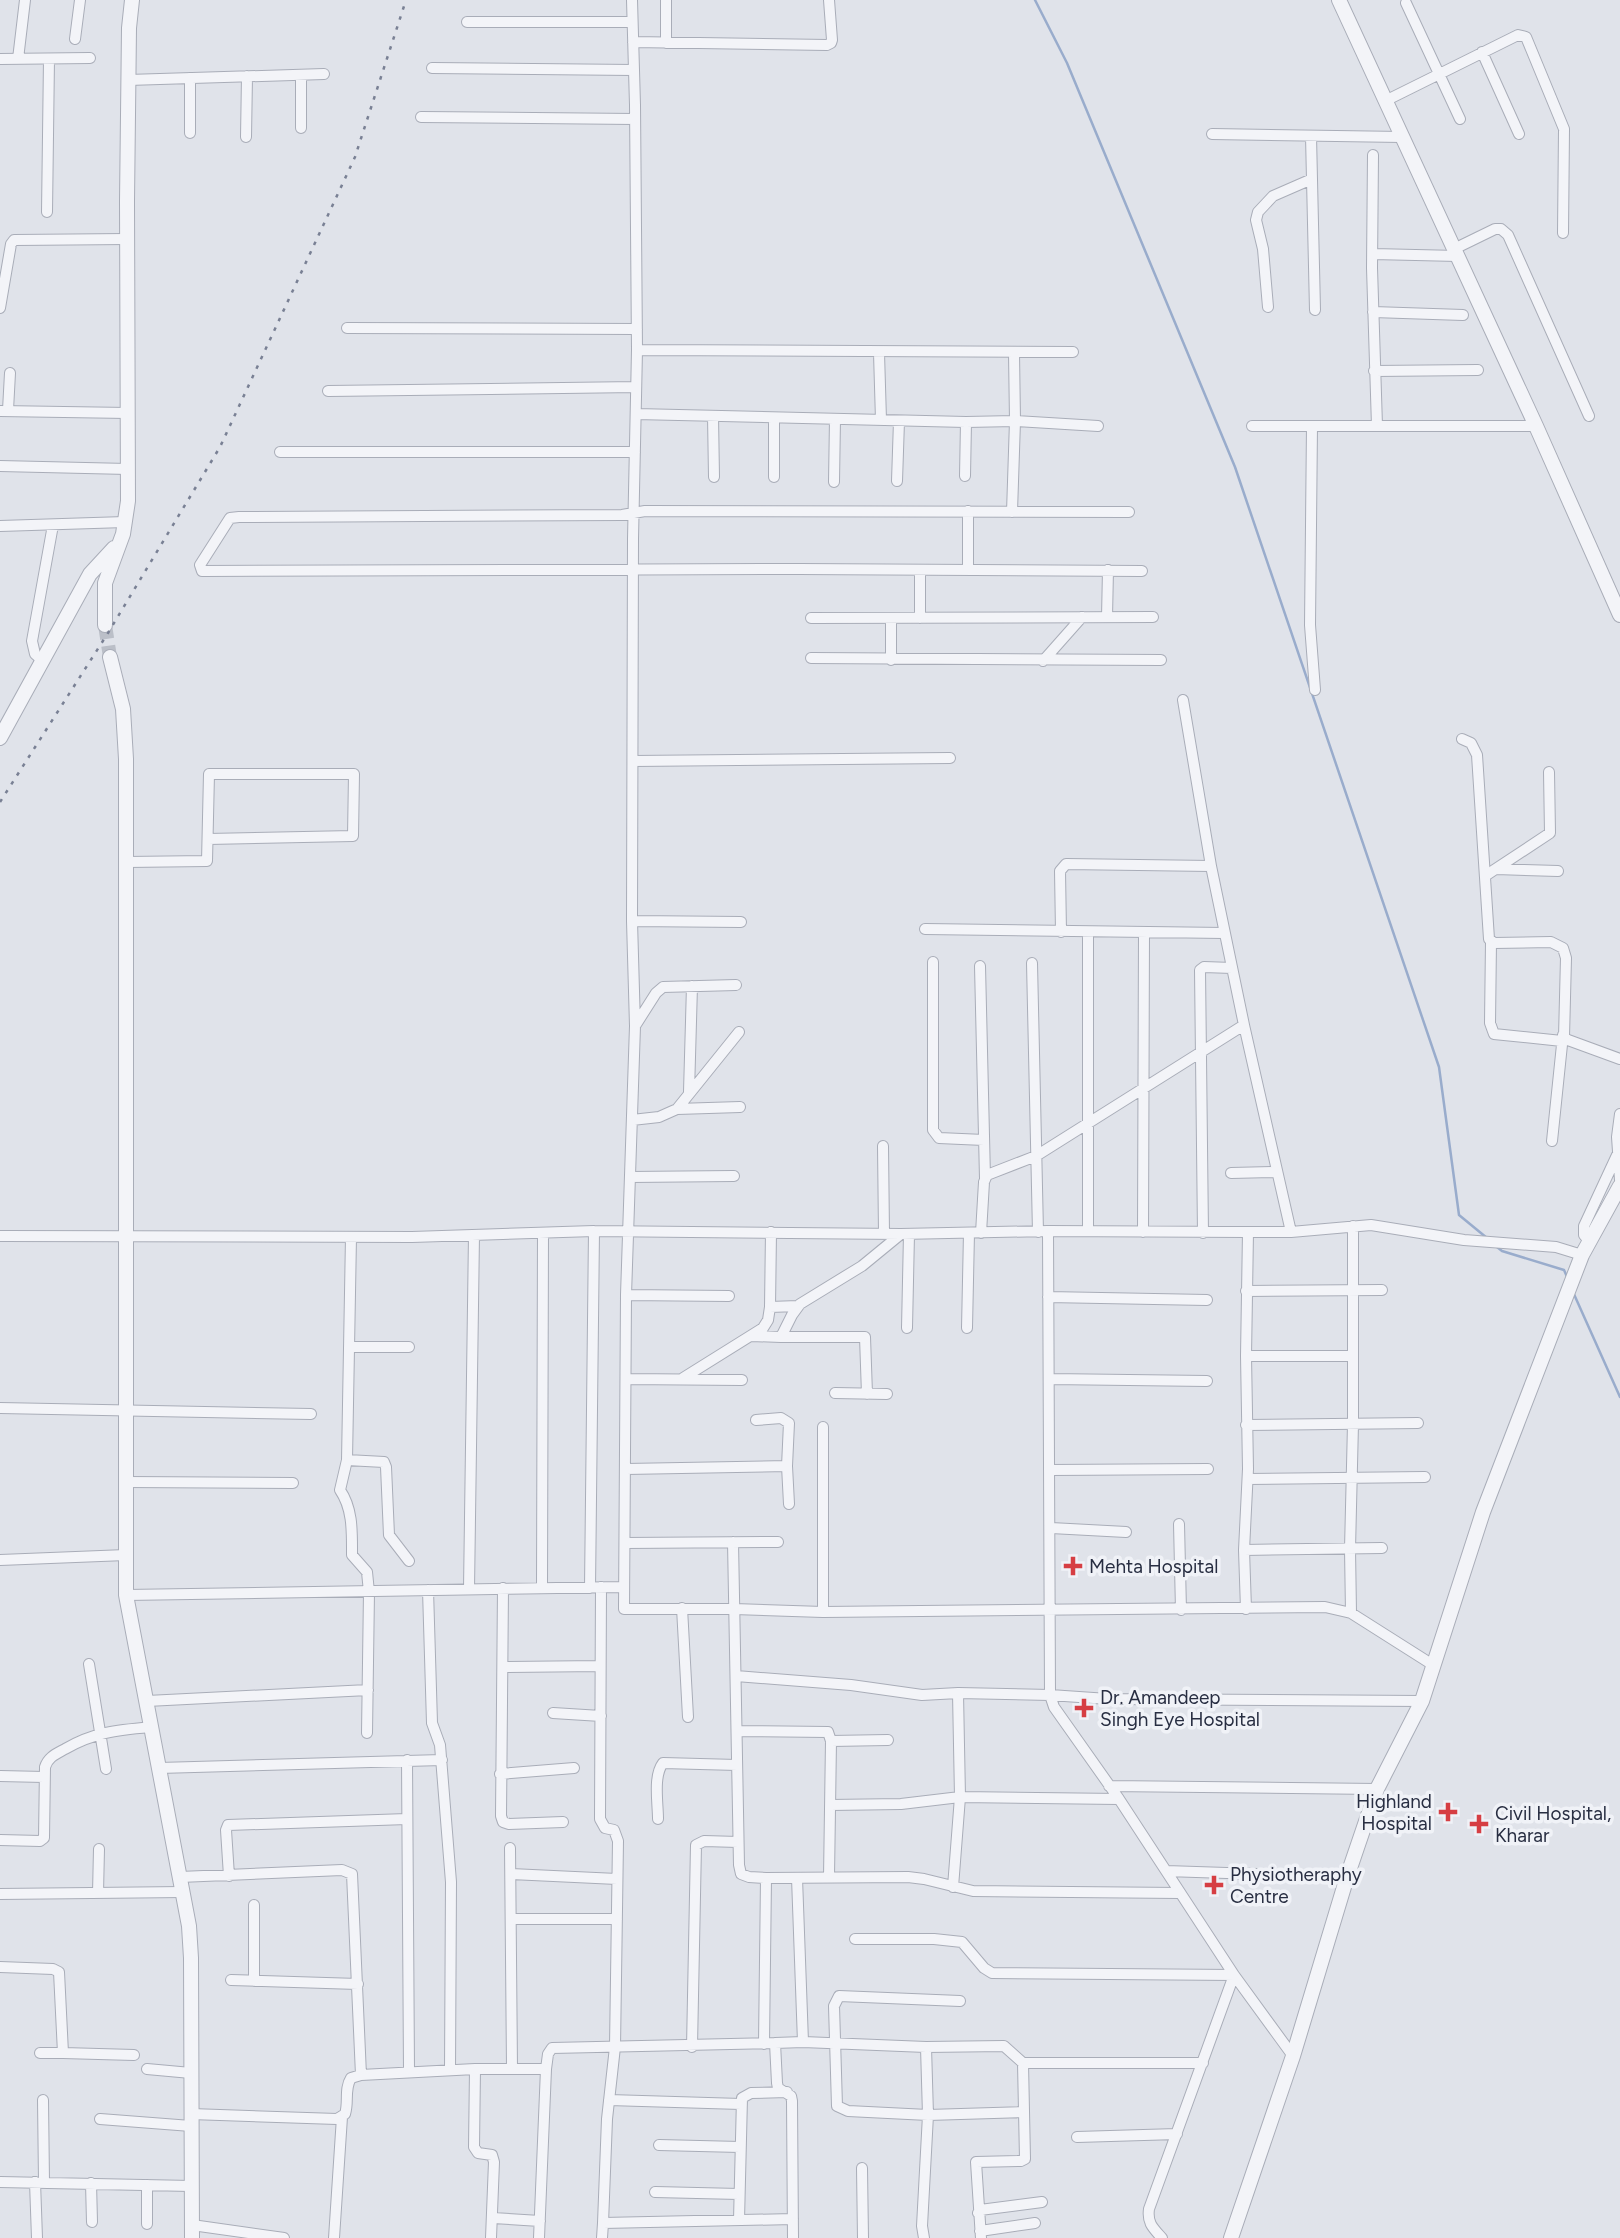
<svg xmlns="http://www.w3.org/2000/svg" width="1620" height="2238" viewBox="0 0 1620 2238" font-family="Figtree,sans-serif">
  <style>
    .lines { fill: none; stroke-linecap: round; stroke-linejoin: round }
    .stream { stroke: #99accc; stroke-width: 2.5 }
    .tertiary-tunnel { stroke: #bbbfc8; stroke-width: 14; stroke-dasharray: 14 7; stroke-linecap: butt }
    .minor-casing { stroke: #a9adb8; stroke-width: 12 }
    .tertiary-casing { stroke: #a9adb8; stroke-width: 16 }
    .minor { stroke: #f3f4f8; stroke-width: 10 }
    .tertiary { stroke: #f3f4f8; stroke-width: 14 }
    .rail { stroke: #798094; stroke-width: 2.5; stroke-dasharray: 3.5 7; stroke-linecap: butt }
    .poi-dot { fill: #d63e43; stroke: #f0f2f7; stroke-width: 2.5 }
    .labels { text-anchor: middle; stroke-width: 7; stroke-linejoin: round; paint-order: stroke }
    .poi-label { font-size: 19px; fill: #282e42; stroke: #f0f2f7; text-anchor: start }
  </style>
  <rect width="100%" height="100%" fill="#e0e3ea"/>
  <g class="lines">
    <path class="stream" d="M1035,0L1067,63L1235,467L1439,1067L1459,1215L1487,1238
      M1497,1247L1502,1251L1564,1270L1568,1279
      M1573,1292L1620,1397"/>
    <path class="tertiary-tunnel" d="M105,625L110,657"/>
    <g class="minor-casing">
      <path id="minor" d="M632,0L635,105L637,350L633,539L632,921L635,1026L626,1295L624,1609H734L823,1612L1325,1607L1351,1613L1433,1665
        M1406,3L1460,119
        M467,22H632
        M75,39L80,0
        M633,42L827,45L831,43L832,40L829,0
        M666,43V0
        M1482,52L1519,134
        M0,59L90,58
        M18,59L25,0
        M432,68L634,70
        M190,78V133
        M128,80L324,74
        M1385,101L1518,35L1526,37L1564,129L1563,233
        M421,117L635,119
        M301,128V75
        M1212,134L1402,137
        M1311,136L1315,310
        M246,137L247,76
        M1373,155L1372,268L1377,426
        M47,212L49,59
        M1454,249L1495,229H1501L1508,235L1589,416
        M1373,254L1458,256
        M1268,307L1263,249L1256,220L1258,212L1273,196L1312,179
        M0,308L11,244L14,240L127,239
        M1373,312L1463,315
        M347,328L637,329
        M637,350L1073,352
        M879,353L881,420
        M1374,371L1478,370
        M328,391L636,387
        M8,410L10,373
        M0,411L128,413
        M636,414L966,422L1015,421L1098,426
        M713,416L714,477
        M1252,426H1536
        M1312,426L1310,625L1315,690
        M280,452H635
        M0,466L128,469
        M965,476L966,422
        M774,477V418
        M897,481L899,421
        M834,482L835,419
        M1012,512L1015,421L1014,353
        M1129,512L645,511L622,515L239,517L230,518L200,565L202,571L799,569L1142,571
        M0,526L125,522
        M968,569V511
        M1107,617L1108,570
        M811,618L1153,617
        M891,618V660
        M920,618V570
        M811,658L1161,660
        M43,661L35,654L32,641L53,525
        M1043,661L1082,617
        M1183,700L1211,866L1244,1025
        M1462,739L1471,743L1477,755L1489,939L1494,943L1551,942L1563,948L1566,958L1564,1037L1568,1040L1620,1059
        M633,761L950,758
        M127,862L207,861L209,774H354L353,836L208,839
        M1496,869L1558,871
        M1485,876L1550,833L1549,772
        M632,921L741,922
        M925,929L1224,933
        M1061,932L1060,871L1066,864L1211,866
        M1088,932V1231
        M1491,942L1490,1023L1494,1034L1562,1041
        M933,962V1130L939,1138L984,1140
        M1032,963L1038,1232
        M980,966L985,1178
        M635,1026L656,993L663,987L736,985
        M689,1092L692,986
        M677,1109L740,1107
        M1620,1114L1617,1137L1620,1180
        M632,1120L659,1117L677,1109L739,1032
        M1552,1141L1563,1035
        M883,1146L884,1234
        M1231,1173L1277,1172
        M630,1177L734,1176
        M1048,1231L1050,1695L1054,1707L1119,1799L1234,1975L1293,2056
        M771,1232L770,1307L798,1306
        M1143,1232L1144,932
        M981,1233L984,1182L987,1175L1036,1156L1244,1025L1291,1232
        M1203,1233L1200,970L1204,967L1232,968
        M0,1236L412,1237L594,1231L901,1234L1048,1231L1248,1232H1291L1371,1225L1464,1240L1556,1247L1582,1255
        M351,1237L347,1460L340,1490C353,1509 352,1532 352,1555L367,1572L369,1592L367,1733
        M1589,1241L1584,1235V1226L1617,1155
        M1246,1291L1382,1290
        M626,1295L729,1296
        M1048,1297L1207,1300
        M907,1328L909,1234
        M967,1328L969,1233
        M751,1336L781,1337
        M349,1347H409
        M1246,1356H1352
        M683,1378L763,1328L768,1320L770,1307
        M626,1379L742,1380
        M1050,1379L1207,1381
        M835,1393L887,1394
        M867,1394L865,1337H781L792,1315L800,1304L862,1266L901,1234
        M0,1408L311,1414
        M756,1420L781,1418L789,1423L787,1466L789,1504
        M1246,1425L1418,1423
        M347,1460L384,1462L386,1467L389,1535L409,1561
        M626,1469L787,1466
        M1050,1470L1208,1469
        M1248,1479L1425,1477
        M126,1482L293,1483
        M1179,1524L1181,1610
        M1051,1528L1126,1532
        M733,1542L739,1865L741,1874L749,1877L766,1878L908,1877L924,1879L973,1891L1180,1893
        M625,1543L778,1542
        M1244,1550L1382,1548
        M0,1560L126,1555
        M601,1587L600,1819L605,1828L614,1830L618,1841L615,2047L607,2119L603,2223
        M503,1588L501,1816L503,1822L509,1824L563,1822
        M542,1588L543,1233
        M590,1588L594,1231
        M469,1589L474,1235
        M428,1590L432,1723L440,1745L451,1882L450,2070
        M126,1595L623,1587
        M682,1608L688,1717
        M1246,1609L1244,1550L1248,1469L1246,1356L1248,1232
        M823,1612V1427
        M1351,1613L1350,1549L1353,1424V1226
        M89,1664L106,1769
        M503,1667L600,1666
        M736,1676L851,1685L922,1695L958,1693L1050,1695L1108,1699L1422,1701
        M147,1701L368,1690
        M553,1713L601,1716
        M737,1731L828,1732L831,1741L829,1877
        M831,1741L888,1740
        M407,1760L409,2071
        M159,1768L442,1760
        M500,1774L574,1768
        M0,1776L44,1777
        M1109,1786L1377,1789
        M830,1805L901,1804L960,1797L1119,1799
        M658,1819C658,1803 653,1776 663,1763L737,1765
        M0,1840L40,1841L44,1838L45,1767C48,1757 56,1754 65,1749C94,1732 118,1730 151,1727
        M510,1848L512,2068
        M1166,1871L1347,1877
        M511,1874L617,1879
        M229,1876L226,1830L228,1825L407,1819
        M180,1877L342,1870L352,1874L361,2075
        M953,1887L960,1797L958,1693
        M98,1893L99,1849
        M0,1894L183,1892
        M254,1905V1981
        M512,1919H617
        M855,1939H934L962,1942L984,1968L992,1973L1234,1975L1149,2209C1147,2223 1153,2228 1162,2238
        M0,1967L53,1969L59,1972L63,2053L134,2055
        M231,1980L358,1984
        M960,2001L839,1996L834,2006L837,2106L848,2111L928,2115L1024,2112
        M803,2042L926,2047L1004,2046L1023,2063
        M764,2044L766,1878
        M692,2047L696,1845L704,1841L738,1842
        M40,2053H63
        M147,2069L191,2073
        M475,2069L474,2147L478,2153L492,2155L494,2162L491,2238
        M43,2100L44,2182
        M609,2100L741,2104
        M191,2114L337,2119L345,2114C349,2102 344,2089 351,2078L361,2075L475,2069H546
        M100,2119L191,2126
        M1077,2137L1177,2134
        M659,2145L740,2147
        M862,2168L863,2238
        M0,2182L191,2186
        M35,2182L37,2238
        M91,2183L92,2222
        M147,2185V2224
        M655,2192L739,2194
        M978,2213L980,2210L1042,2202
        M493,2218L540,2221
        M739,2220L742,2098L751,2093L787,2092
        M192,2225L284,2238
        M980,2231L1035,2223
        M334,2238L342,2117
        M539,2238L546,2069L548,2054L552,2048L775,2043
        M602,2238L603,2223L793,2219
        M793,2238L792,2101L791,2096L778,2088L777,2083L775,2043L803,2042L797,1878
        M924,2238L922,2226L928,2115L926,2047
        M981,2238L976,2162L1021,2161L1025,2159L1023,2063H1203"/>
    </g>
    <g class="tertiary-casing">
      <path id="tertiary" d="M1339,0L1536,426L1620,615
        M105,625V583L123,534L128,501L127,201L129,28L132,0
        M110,657L123,709L126,759V1595L189,1926L191,1958L192,2238
        M0,738L90,574L114,548
        M1231,2238L1293,2056L1347,1877L1377,1789L1422,1701L1483,1512L1582,1255L1620,1186"/>
    </g>
    <use href="#minor" class="minor"/>
    <use href="#tertiary" class="tertiary"/>
    <path class="rail" d="M0,802L108,633L220,447L355,157L406,0"/>
  </g>
  <g class="poi-dot">
    <path d="M1069.5 1555.5h7v7h7v7h-7v7h-7v-7h-7v-7h7z"/>
    <path d="M1080.5 1697.5h7v7h7v7h-7v7h-7v-7h-7v-7h7z"/>
    <path d="M1444.5 1801.5h7v7h7v7h-7v7h-7v-7h-7v-7h7z"/>
    <path d="M1475.5 1813.5h7v7h7v7h-7v7h-7v-7h-7v-7h7z"/>
    <path d="M1210.5 1874.5h7v7h7v7h-7v7h-7v-7h-7v-7h7z"/>
  </g>
  <g class="labels">
    <g class="poi-label">
      <text x="1089" y="1573">Mehta Hospital</text>
      <text x="1100" y="1704">Dr. Amandeep<tspan x="1100" dy="22">Singh Eye Hospital</tspan></text>
      <text x="1432" y="1808" text-anchor="end">Highland<tspan x="1432" dy="22">Hospital</tspan></text>
      <text x="1495" y="1820">Civil Hospital,<tspan x="1495" dy="22">Kharar</tspan></text>
      <text x="1230" y="1881">Physiotheraphy<tspan x="1230" dy="22">Centre</tspan></text>
    </g>
  </g>
</svg>
